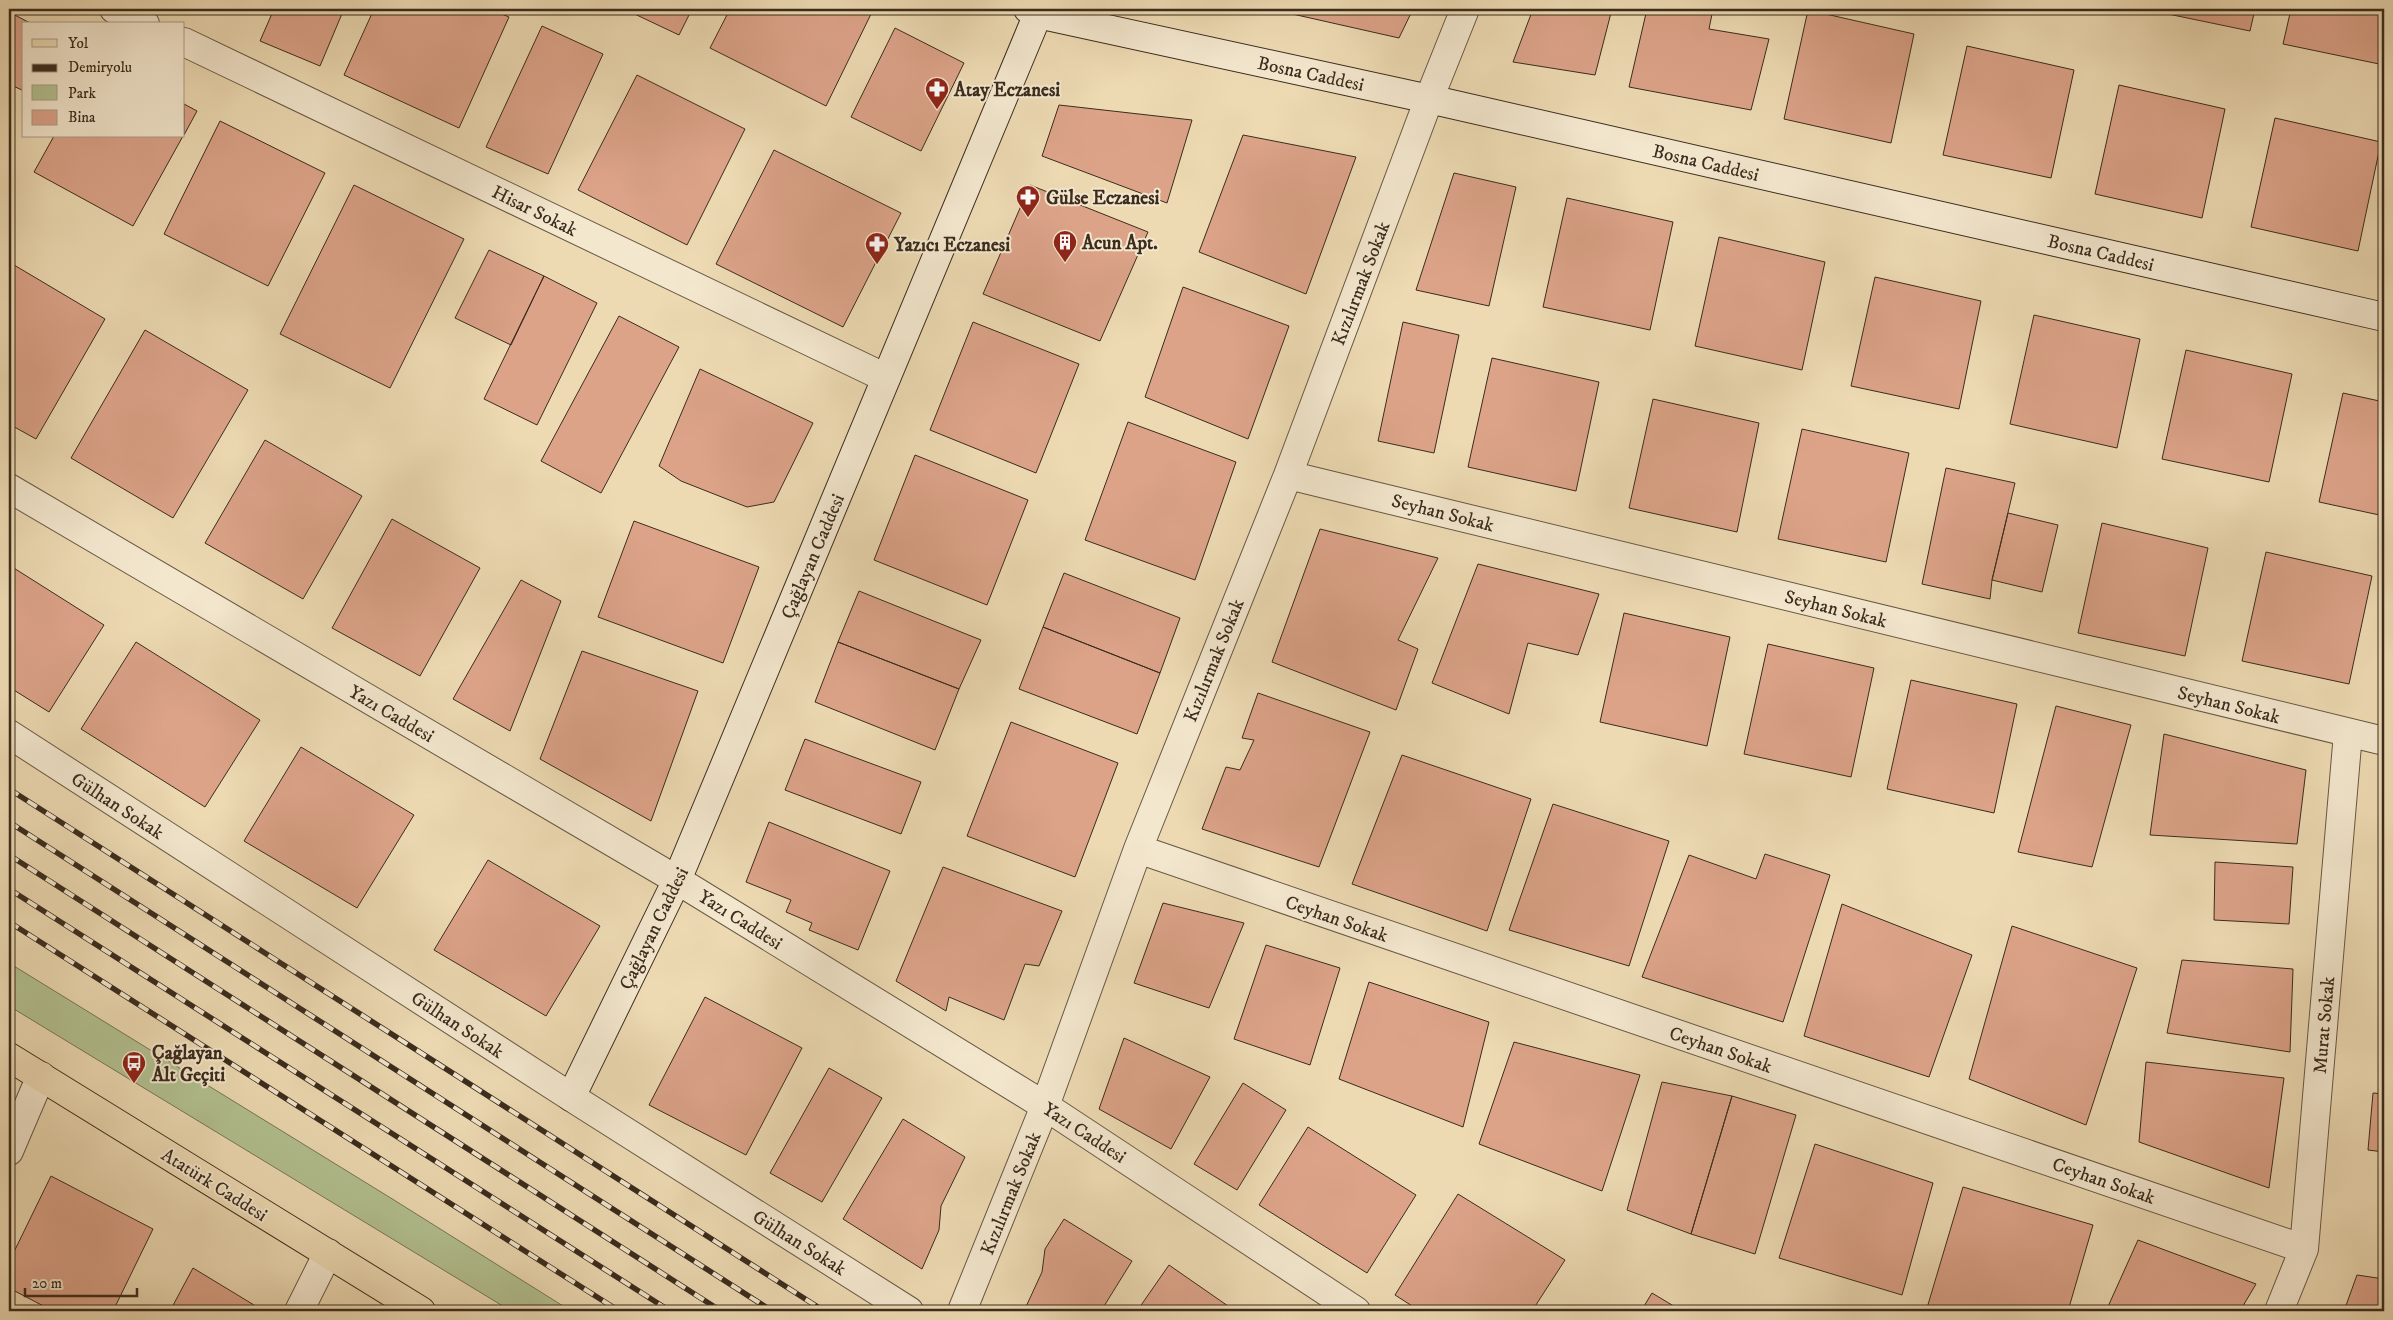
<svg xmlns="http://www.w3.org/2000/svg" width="2393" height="1320" viewBox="0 0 2393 1320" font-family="'IM FELL DW Pica',serif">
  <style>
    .green { fill: #b3c191; stroke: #777658 }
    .building { fill: #dca389; stroke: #3b2c1e }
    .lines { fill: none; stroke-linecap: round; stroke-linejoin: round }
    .street-casing { stroke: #685843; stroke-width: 30 }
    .secondary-casing { stroke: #3b2c1e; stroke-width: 30 }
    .primary-casing { stroke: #3b2c1e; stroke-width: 30 }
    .street { stroke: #f3e7ce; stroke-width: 28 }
    .secondary { stroke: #f3e7ce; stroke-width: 28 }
    .primary { stroke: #eddab3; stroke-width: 28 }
    .rail-casing { stroke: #3b2c1e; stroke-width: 5.5 }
    .rail { stroke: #f3e7ce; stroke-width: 4; stroke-dasharray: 11; stroke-linecap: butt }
    .labels { text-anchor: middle; stroke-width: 4; stroke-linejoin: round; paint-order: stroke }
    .street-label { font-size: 19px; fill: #3b2c1e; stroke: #f3e7ce }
    .poi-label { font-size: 19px; font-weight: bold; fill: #3b2c1e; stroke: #f3e7ce; text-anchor: start }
  </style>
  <rect width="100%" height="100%" fill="#eddab3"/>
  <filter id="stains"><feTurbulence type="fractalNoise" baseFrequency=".004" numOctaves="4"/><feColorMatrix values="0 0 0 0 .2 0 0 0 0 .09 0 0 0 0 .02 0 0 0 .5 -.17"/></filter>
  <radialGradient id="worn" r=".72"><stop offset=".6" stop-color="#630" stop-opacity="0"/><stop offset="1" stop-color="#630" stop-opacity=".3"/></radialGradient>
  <path class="green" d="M9,963L394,1200L571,1311H511L9,1006Z"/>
  <path class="building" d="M274,9H344L320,66L260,41Z
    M374,9H490L509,17L459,128L344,75Z
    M624,9H692L679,35Z
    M730,9H866L872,12L826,106L710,48Z
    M1290,9H1413L1399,38L1288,13Z
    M1533,9H1612L1595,75L1513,62Z
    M1647,9H1713L1709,29L1769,39L1751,110L1629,87Z
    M2144,9H2255L2250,31Z
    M2291,9H2384V65L2283,44Z
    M1808,10L1914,34L1891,143L1784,119Z
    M9,12L32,24H24V91L9,84Z
    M542,26L603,54L548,174L486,147Z
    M895,28L964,63L921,151L851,117Z
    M1967,46L2074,70L2051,178L1943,155Z
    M637,75L745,129L687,245L578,190Z
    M2119,85L2225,109L2202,218L2095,194Z
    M184,104L197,111L184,135Z
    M1059,105L1192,120L1167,203L1042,156Z
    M2275,118L2381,142L2358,251L2251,227Z
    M220,121L325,173L268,286L164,234Z
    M1243,135L1356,157L1306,294L1199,252Z
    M54,136H183L133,226L34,172Z
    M774,150L901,213L843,327L716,264Z
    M1454,173L1516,187L1489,306L1416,290Z
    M354,185L464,239L390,388L280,334Z
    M1030,185L1148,232L1100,341L983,294Z
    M1567,198L1673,222L1650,330L1543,307Z
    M1719,237L1825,262L1802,370L1695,346Z
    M489,250L544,276L511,345L455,318Z
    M9,262L105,319L36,439L9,424Z
    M544,276L597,303L537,425L484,399Z
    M1875,277L1981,301L1959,409L1851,386Z
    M1183,287L1289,326L1248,439L1145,397Z
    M2034,315L2140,339L2117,448L2010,424Z
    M619,316L679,347L601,493L541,461Z
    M973,322L1079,364L1036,473L930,430Z
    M1403,322L1459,335L1434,453L1378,441Z
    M145,330L248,390L173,518L71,458Z
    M2186,350L2292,374L2269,482L2162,459Z
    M1492,358L1599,382L1576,491L1468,467Z
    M700,369L813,423L774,502L747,507L681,481L659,466Z
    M2343,393L2384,402V516L2319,502Z
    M1653,399L1759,423L1737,532L1629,508Z
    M1128,422L1236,462L1195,580L1085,540Z
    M1802,429L1909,453L1886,562L1778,539Z
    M265,440L362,496L303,599L205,543Z
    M915,455L1028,500L987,605L874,560Z
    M1946,468L2015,483L1992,580L1990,599L1922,584Z
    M2008,513L2058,525L2042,592L1992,580Z
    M392,519L480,568L420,676L332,628Z
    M634,521L759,567L723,663L598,617Z
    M2102,523L2208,548L2185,656L2078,633Z
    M1320,529L1438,558L1398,640L1418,649L1396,710L1272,662Z
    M2266,552L2372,576L2349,684L2242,661Z
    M1478,564L1599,594L1578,655L1528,643L1509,714L1432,683Z
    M9,565L104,625L49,712L9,687Z
    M1064,573L1180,618L1160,673L1043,627Z
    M521,580L561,601L510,731L453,699Z
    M859,591L981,640L959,689L838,642Z
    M1624,613L1730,637L1707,746L1600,722Z
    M1043,627L1160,673L1137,734L1019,689Z
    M136,642L260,720L205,807L81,729Z
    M838,642L959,689L935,750L815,702Z
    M1768,644L1874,668L1851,777L1744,754Z
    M582,651L698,691L651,821L540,759Z
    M1911,680L2017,704L1994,813L1887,789Z
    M1258,693L1370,732L1319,867L1202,829L1226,767L1240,770L1254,740L1242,738Z
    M2056,706L2131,725L2092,867L2018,852Z
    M1011,722L1118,763L1075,877L967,836Z
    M2164,734L2306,770L2297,844L2150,835Z
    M805,739L921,782L901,834L785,790Z
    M301,747L414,815L357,908L244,841Z
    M1402,755L1531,799L1487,931L1352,884Z
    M1553,804L1669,841L1629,966L1509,930Z
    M769,822L890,871L858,950L809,930L812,923L786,912L791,900L746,882Z
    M1765,854L1830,875L1783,1022L1642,977L1689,855L1756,879Z
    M488,860L600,926L546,1016L434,950Z
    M2215,862L2293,867L2289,924L2214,920Z
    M943,867L1062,911L1039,966L1025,964L1004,1020L949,997L946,1011L896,981Z
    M1163,903L1244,923L1209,1008L1134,983Z
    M1842,904L1972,955L1929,1077L1804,1036Z
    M2381,908H2384V965L2379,964Z
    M2012,926L2137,968L2086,1125L1969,1079Z
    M1266,945L1340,968L1310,1065L1234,1039Z
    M2182,960L2293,969L2290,1052L2167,1033Z
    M1369,982L1489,1022L1463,1127L1339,1079Z
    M705,997L802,1048L746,1155L649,1105Z
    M1124,1038L1210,1077L1171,1149L1099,1109Z
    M1514,1042L1640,1075L1602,1191L1479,1144Z
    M2146,1062L2284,1078L2269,1188L2139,1142Z
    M829,1068L882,1098L822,1202L770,1173Z
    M1662,1082L1732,1096L1691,1234L1627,1210Z
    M1243,1083L1286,1110L1237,1190L1194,1164Z
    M2373,1093L2384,1094V1152L2368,1150Z
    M1732,1096L1796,1115L1755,1254L1691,1234Z
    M903,1119L965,1157L941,1206L939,1230L922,1269L843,1219Z
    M1308,1127L1416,1195L1367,1273L1259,1205Z
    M1815,1144L1933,1183L1902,1295L1779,1258Z
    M51,1176L153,1229L113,1311H53L9,1288V1262Z
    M1963,1187L2093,1225L2068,1311H1937L1927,1308Z
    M1458,1194L1565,1260L1532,1311H1420L1395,1295Z
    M1064,1219L1132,1261L1101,1311H1024L1042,1272L1045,1249Z
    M2138,1240L2256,1284L2240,1311H2106Z
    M1169,1265L1228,1306L1224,1311H1137Z
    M193,1268L254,1305L250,1311H170Z
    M2357,1275L2384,1279V1311H2344Z
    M1652,1293L1682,1311H1641Z"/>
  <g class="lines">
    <g class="street-casing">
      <path id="street" d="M114,9L145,24
        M184,42L886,378
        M1288,475L2384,741
        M9,488L677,880L1045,1106L1356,1311
        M9,734L571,1097L909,1311
        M1138,849L2304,1249
        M9,1151L41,1076
        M299,1311L328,1253
        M962,1311L1045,1106L1138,849L1288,475L1429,99L1465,9
        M2279,1311L2304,1249L2348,733"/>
    </g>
    <g class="secondary-casing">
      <path id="secondary" d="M1028,9L1038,14L1429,99L2384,317
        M571,1097L677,880L1040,9"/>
    </g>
    <g class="primary-casing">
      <path id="primary" d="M9,1057L421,1311"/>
    </g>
    <use href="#street" class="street"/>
    <use href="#secondary" class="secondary"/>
    <use href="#primary" class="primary"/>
    <g class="rail-casing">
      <path id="rail" d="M9,789L824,1311
        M9,822L772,1311
        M9,855L721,1311
        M9,889L670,1311
        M9,922L619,1311"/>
    </g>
    <use href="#rail" class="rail"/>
  </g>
  <defs>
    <g id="pharmacy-pin" transform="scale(1.25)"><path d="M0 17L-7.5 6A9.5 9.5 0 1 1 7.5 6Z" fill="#8f2418" stroke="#f3e7ce"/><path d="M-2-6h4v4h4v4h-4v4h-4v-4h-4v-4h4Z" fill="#fff"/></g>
    <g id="building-pin" transform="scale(1.25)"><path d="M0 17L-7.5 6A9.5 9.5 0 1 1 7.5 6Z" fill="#8f2418" stroke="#f3e7ce"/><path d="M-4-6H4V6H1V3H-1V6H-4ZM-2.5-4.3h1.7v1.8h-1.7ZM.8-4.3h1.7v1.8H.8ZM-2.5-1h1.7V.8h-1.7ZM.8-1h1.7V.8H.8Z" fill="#fff"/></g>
    <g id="bus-pin" transform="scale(1.25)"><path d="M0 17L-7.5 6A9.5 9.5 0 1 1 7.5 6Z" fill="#8f2418" stroke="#f3e7ce"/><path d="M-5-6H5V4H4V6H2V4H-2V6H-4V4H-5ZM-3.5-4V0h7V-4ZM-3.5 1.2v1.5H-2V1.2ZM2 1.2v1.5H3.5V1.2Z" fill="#fff"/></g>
  </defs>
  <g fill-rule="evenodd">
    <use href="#pharmacy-pin" x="937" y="89"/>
    <use href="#pharmacy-pin" x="1028" y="197"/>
    <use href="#building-pin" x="1065" y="242"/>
    <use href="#pharmacy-pin" x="877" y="244"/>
    <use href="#bus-pin" x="134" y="1063"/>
  </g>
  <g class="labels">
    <g class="street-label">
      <text transform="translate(1311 73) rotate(12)" y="7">Bosna Caddesi</text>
      <text transform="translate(1706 162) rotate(13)" y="7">Bosna Caddesi</text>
      <text transform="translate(535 210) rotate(26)" y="7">Hisar Sokak</text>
      <text transform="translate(2101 252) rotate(13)" y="7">Bosna Caddesi</text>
      <text transform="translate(1360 283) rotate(-69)" y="7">Kızılırmak Sokak</text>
      <text transform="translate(1443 512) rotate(14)" y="7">Seyhan Sokak</text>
      <text transform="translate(812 556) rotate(-67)" y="7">Çağlayan Caddesi</text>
      <text transform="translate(1836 608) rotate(14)" y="7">Seyhan Sokak</text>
      <text transform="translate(1213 660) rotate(-68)" y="7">Kızılırmak Sokak</text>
      <text transform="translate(2229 704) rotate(14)" y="7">Seyhan Sokak</text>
      <text transform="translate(392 713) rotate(30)" y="7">Yazı Caddesi</text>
      <text transform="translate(118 805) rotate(33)" y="7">Gülhan Sokak</text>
      <text transform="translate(1337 918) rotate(19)" y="7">Ceyhan Sokak</text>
      <text transform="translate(741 919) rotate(32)" y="7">Yazı Caddesi</text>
      <text transform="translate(653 928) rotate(-64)" y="7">Çağlayan Caddesi</text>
      <text transform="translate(458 1024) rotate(33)" y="7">Gülhan Sokak</text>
      <text transform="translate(2323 1025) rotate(-85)" y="7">Murat Sokak</text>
      <text transform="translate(1721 1049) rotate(19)" y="7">Ceyhan Sokak</text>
      <text transform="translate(1085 1132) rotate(33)" y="7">Yazı Caddesi</text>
      <text transform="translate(2104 1180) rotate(19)" y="7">Ceyhan Sokak</text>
      <text transform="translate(215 1184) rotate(32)" y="7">Atatürk Caddesi</text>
      <text transform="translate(1010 1193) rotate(-68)" y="7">Kızılırmak Sokak</text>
      <text transform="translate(800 1242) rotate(32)" y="7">Gülhan Sokak</text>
    </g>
    <g class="poi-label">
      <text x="954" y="96">Atay Eczanesi</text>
      <text x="1046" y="204">Gülse Eczanesi</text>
      <text x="1082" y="249">Acun Apt.</text>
      <text x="894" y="251">Yazıcı Eczanesi</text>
      <text x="152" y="1059">Çağlayan<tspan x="152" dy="22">Alt Geçiti</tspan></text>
    </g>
  </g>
  <rect width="2393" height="1320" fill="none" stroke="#eddab3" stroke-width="30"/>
  <rect x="10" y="10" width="2373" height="1300" fill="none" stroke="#3b2c1e" stroke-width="2.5"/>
  <rect x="15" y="15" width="2363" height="1290" fill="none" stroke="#3b2c1e"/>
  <rect x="22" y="22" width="162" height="115" fill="#f3e7ce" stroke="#a99c88"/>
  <rect x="32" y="39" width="25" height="8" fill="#eddab3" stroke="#a99c88"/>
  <text x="68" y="48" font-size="15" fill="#3b2c1e">Yol</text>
  <rect x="32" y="64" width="25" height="8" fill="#3b2c1e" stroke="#a99c88"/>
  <text x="68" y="72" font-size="15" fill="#3b2c1e">Demiryolu</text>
  <rect x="32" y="85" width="25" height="15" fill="#b3c191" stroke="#a99c88"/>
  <text x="68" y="98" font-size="15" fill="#3b2c1e">Park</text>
  <rect x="32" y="110" width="25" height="15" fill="#dca389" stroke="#a99c88"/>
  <text x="68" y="122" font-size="15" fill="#3b2c1e">Bina</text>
  <path d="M25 1288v8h112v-8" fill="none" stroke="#3b2c1e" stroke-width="2.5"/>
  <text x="32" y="1288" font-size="15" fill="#3b2c1e" stroke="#f3e7ce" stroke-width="4" paint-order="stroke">20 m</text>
  <rect width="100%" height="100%" filter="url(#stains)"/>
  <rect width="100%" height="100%" fill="url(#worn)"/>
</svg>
